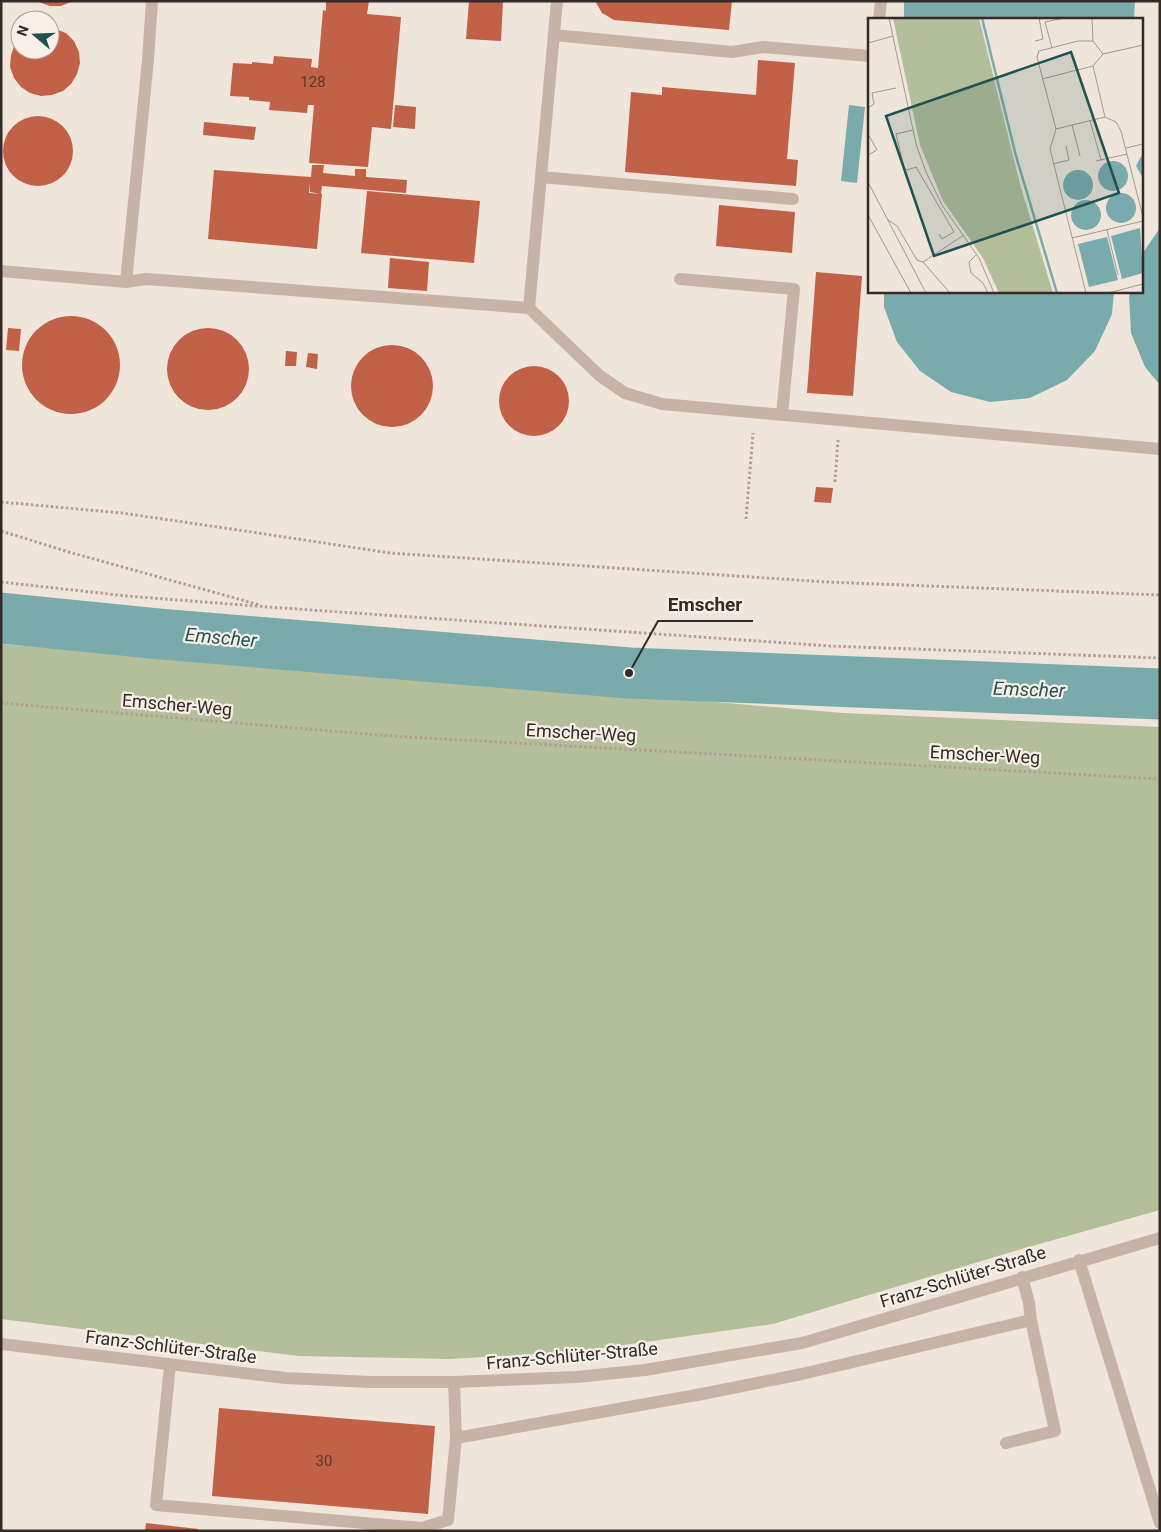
<svg xmlns="http://www.w3.org/2000/svg" width="1161" height="1532" viewBox="0 0 1161 1532" font-family="Roboto,sans-serif">
  <style>
    .green { fill: #b3be9a }
    .water { fill: #7aabac }
    .lines { fill: none; stroke-linecap: round; stroke-linejoin: round }
    .river { stroke: #7aabac; stroke-width: 51 }
    .building { fill: #c16147 }
    .path { stroke: #b39e91; stroke-width: 3; stroke-dasharray: 2.5 2.5; stroke-linecap: butt }
    .service { stroke: #c7b4a6; stroke-width: 12 }
    .minor { stroke: #c7b4a6; stroke-width: 12 }
    .labels { text-anchor: middle; stroke-width: 4.5; stroke-linejoin: round; paint-order: stroke }
    .number-label { font-size: 15px; fill: #57382f }
    .street-label { font-size: 18px; fill: #342a27; stroke: #f8efe6 }
    .water-label { font-size: 19px; font-style: italic; fill: #1e5253; stroke: #f8efe6 }
    .inset-river { fill: none; stroke: #7aabac; stroke-width: 2.5 }
    .inset-road { fill: none; stroke: #a59a92; stroke-width: 1 }
    .view { fill: #1e5253; fill-opacity: 0.15; stroke: #1e5253; stroke-width: 2.5 }
    .inset-edge { fill: none; stroke: #342a27; stroke-width: 2.5 }
    .leader { fill: none; stroke: #342a27; stroke-width: 2 }
    .callout-dot { fill: #342a27; stroke: #f8efe6; stroke-width: 2 }
    .callout-label { font-size: 19px; text-anchor: middle; font-weight: bold; fill: #342a27; stroke: #f8efe6; stroke-width: 4.5; stroke-linejoin: round; paint-order: stroke }
  </style>
  <rect width="100%" height="100%" fill="#f0e5da"/>
  <path class="green" d="M1,644L412,676L843,713L1160,727V1210L1018,1250L773,1324L574,1352L450,1359L299,1356L1,1319Z"/>
  <path class="water" d="M904,1H1135L1134,19H904Z
    M849,105L865,107L857,183L841,181Z
    M1160,228V385L1145,367L1131,333L1129,296L1131,291H1142V254Z
    M884,291H1114L1112,314L1095,351L1067,380L1030,398L990,402L951,392L920,371L897,342L884,307Z"/>
  <g class="lines">
    <path class="river" d="M1,618L160,634L629,673L1160,694"/>
  </g>
  <path class="building" d="M36,1H73L61,6H50Z
    M326,1H369L367,14L401,17L391,129L372,127L368,167L309,163L314,105H308L307,113L269,110L270,102L249,100V97L230,96L233,63L252,64V62L273,64L274,56L312,59L311,67L318,68L323,10L326,11Z
    M469,1H503L501,41L466,39Z
    M595,1H732L729,30L614,20L602,13Z
    M50,27L66,33L74,41L79,52L80,63L77,74L71,84L63,91L52,95L41,96L30,93L21,87L14,78L10,67L11,55L15,44L20,37V50H50Z
    M758,60L795,63L787,159L798,160L796,186L625,172L631,92L662,95V87L756,95Z
    M395,105L416,107L415,129L393,127Z
    M3 151a35 35 0 1 1 70 0a35 35 0 1 1-70 0Z
    M204,122L256,127L254,140L203,135Z
    M312,165H324L323,173L355,176V169H366V177L407,180L406,193L322,186L321,194L310,192V183L309,193L322,194L317,249L208,239L214,170L311,177Z
    M367,191L480,201L474,263L361,253Z
    M719,205L795,212L792,253L716,246Z
    M390,258L429,262L427,291L388,288Z
    M816,272L862,276L853,396L807,393Z
    M22 365a49 49 0 1 1 98 0a49 49 0 1 1-98 0Z
    M8,328L21,329L19,351L6,350Z
    M167 369a41 41 0 1 1 82 0a41 41 0 1 1-82 0Z
    M351 386a41 41 0 1 1 82 0a41 41 0 1 1-82 0Z
    M286,351L297,352L296,366H285Z
    M308,353L318,354L317,369L306,367Z
    M499 401a35 35 0 1 1 70 0a35 35 0 1 1-70 0Z
    M816,487L833,488L831,503L814,502Z
    M219,1408L435,1426L428,1514L212,1496Z
    M146,1523L198,1529V1531H145Z"/>
  <g class="lines">
    <path class="path" d="M835,482L838,440
      M1,502L122,513L245,531L390,553L827,582L1160,595
      M746,519L753,433
      M1,531L72,553L260,605
      M1,582L127,596L268,607L830,646L1160,658
      M1,703L390,736L1160,779"/>
    <path class="service" d="M879,19L881,1
      M554,35L732,52L763,47L870,56
      M541,177L793,199
      M1,271L126,282L146,279L529,308L600,376L625,393L662,404L1160,449
      M680,279L794,289L782,415
      M126,282L148,60L152,1
      M529,308L557,1
      M1079,1260L1160,1523
      M1022,1277L1029,1303L1031,1320
      M170,1365L156,1505L422,1528L448,1520L456,1438L454,1382
      M456,1438L702,1394L802,1374L1031,1320L1055,1431L1006,1443"/>
    <path class="minor" d="M1,1344L286,1378L370,1382H454L577,1377L645,1370L802,1343L1160,1238"/>
  </g>
  <g class="labels">
    <g class="number-label">
      <text x="313" y="87">128</text>
      <text x="324" y="1466">30</text>
    </g>
    <g class="street-label">
      <text transform="translate(177 705) rotate(5)" y="6">Emscher-Weg</text>
      <text transform="translate(581 733) rotate(3)" y="6">Emscher-Weg</text>
      <text transform="translate(985 755) rotate(3)" y="6">Emscher-Weg</text>
      <text transform="translate(963 1277) rotate(-17)" y="6">Franz-Schlüter-Straße</text>
      <text transform="translate(171 1347) rotate(7)" y="6">Franz-Schlüter-Straße</text>
      <text transform="translate(572 1356) rotate(-5)" y="6">Franz-Schlüter-Straße</text>
    </g>
    <g class="water-label">
      <text transform="translate(221 637) rotate(5)" y="7">Emscher</text>
      <text transform="translate(1029 689) rotate(2)" y="7">Emscher</text>
    </g>
  </g>
  <g transform="translate(868 18)">
    <rect width="275" height="275" fill="#f0e5da"/>
    <path d="M25,0H111L152,166L185,275H131L115,240L75,183L52,127Z" fill="#b3be9a"/>
    <path d="M275,135V160L268,148ZM230 158a15 15 0 1 1 30 0a15 15 0 1 1-30 0ZM195 167a15 15 0 1 1 30 0a15 15 0 1 1-30 0ZM238 190a15 15 0 1 1 30 0a15 15 0 1 1-30 0ZM203 197a15 15 0 1 1 30 0a15 15 0 1 1-30 0ZM272,210L275,255L254,261L243,218ZM239,219L250,262L221,269L210,226Z" fill="#7aabac"/>
    <path class="inset-river" d="M114,0L148,138L189,275"/>
    <path class="inset-road" d="M21,0L48,126L58,154L74,187L111,240L126,275M224,0L225,23M167,23L175,21L171,0M0,25L25,18M184,30L177,4L196,0M174,61L225,48L235,36M0,90L6,86L4,75L28,70M237,99L248,104L253,113L275,199M222,103L233,142M204,107L212,138M188,111L237,99L225,48M45,112L28,116L36,149L38,152L49,149M0,116L9,132L0,137M258,130L275,126M228,143L259,136M185,146L201,142L198,128M48,149L86,214L74,221L71,216M0,164L58,275M0,197L43,275M19,201L29,208L49,242L55,244L82,275M239,212L250,257M204,220L275,203M109,236L101,244L103,255L115,265L120,275M55,244L96,217M218,275L182,131L188,111L169,39L171,33L210,23H225L235,36L275,27M240,275L275,266"/>
    <path class="view" d="M203,34L251,175L66,238L18,98Z"/>
    <rect width="275" height="275" class="inset-edge"/>
  </g>
  <path class="leader" d="M629 673L658 621H753"/>
  <circle class="callout-dot" cx="629" cy="673" r="5"/>
  <g class="callout-label">
    <text x="705" y="611">Emscher</text>
  </g>
  <rect width="1161" height="1532" fill="none" stroke="#342a27" stroke-width="5"/>
  <g transform="translate(35 35) rotate(289)"><circle r="24" fill="#f8efe6" stroke="#aaa09a"/>
  <path d="M0-4L9 19L0 12L-9 19Z" fill="#1e5253"/>
  <text y="-8" font-size="14" font-weight="bold" text-anchor="middle" fill="#342a27">N</text>
  </g>
</svg>
